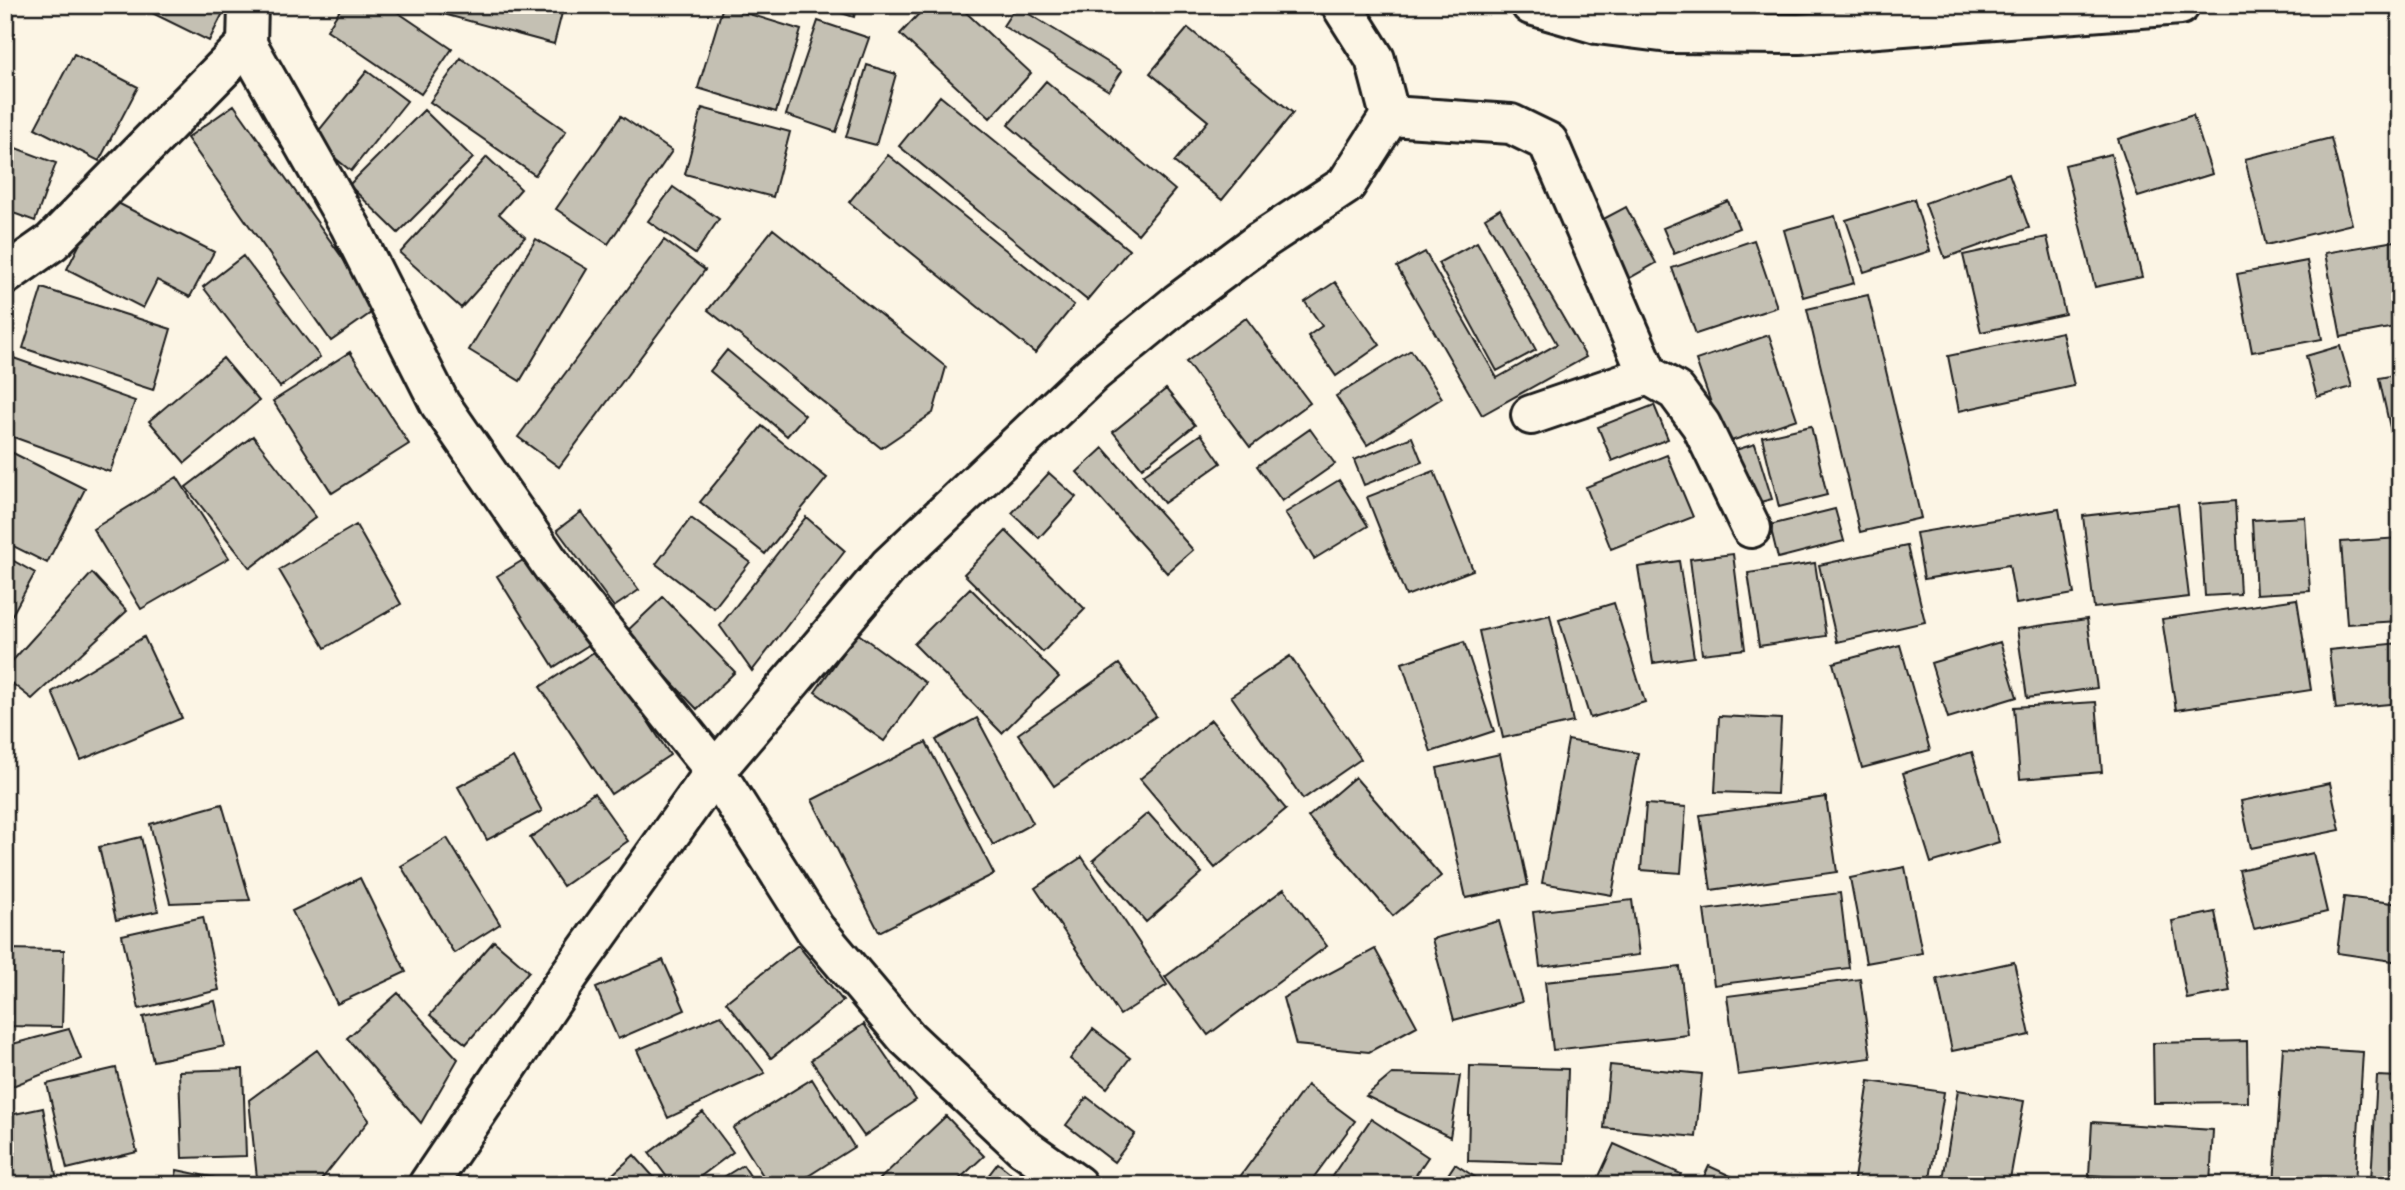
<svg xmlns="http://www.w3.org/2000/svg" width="2405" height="1190" viewBox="0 0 2405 1190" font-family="'Architects Daughter',sans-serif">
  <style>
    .building { fill: #c4c0b3; stroke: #1c1c1c; stroke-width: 2 }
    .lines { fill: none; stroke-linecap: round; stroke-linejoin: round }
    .minor-casing { stroke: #1c1c1c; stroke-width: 44 }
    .tertiary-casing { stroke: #1c1c1c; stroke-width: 44 }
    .primary-casing { stroke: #1c1c1c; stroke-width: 44 }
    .minor { stroke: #fcf5e5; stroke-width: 38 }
    .tertiary { stroke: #fcf5e5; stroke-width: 38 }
    .primary { stroke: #fcf5e5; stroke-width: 38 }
  </style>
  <rect width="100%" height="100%" fill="#fcf5e5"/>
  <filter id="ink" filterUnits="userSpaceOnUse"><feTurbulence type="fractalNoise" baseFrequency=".0143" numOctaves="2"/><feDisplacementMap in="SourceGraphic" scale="14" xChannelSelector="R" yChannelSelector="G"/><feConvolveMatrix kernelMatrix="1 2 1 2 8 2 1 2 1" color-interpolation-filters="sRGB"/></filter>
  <g filter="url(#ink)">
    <path class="building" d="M136,5H227L209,41Z
      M343,5H387L452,49L421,94L327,30Z
      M437,5H564L554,44L436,12Z
      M816,5H857L854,17Z
      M927,5H958L1031,73L990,118L900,34Z
      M723,6L801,30L776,112L698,88Z
      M1016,6L1122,71L1109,91L1003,26Z
      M818,21L869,38L836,132L786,115Z
      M1188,28L1293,113L1222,200L1174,162L1208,121L1150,73Z
      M74,54L138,87L99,161L35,128Z
      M461,58L566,131L535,175L430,102Z
      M867,65L896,74L876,145L846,137Z
      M367,71L407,101L351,171L312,139Z
      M1046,81L1175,190L1138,234L1008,125Z
      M940,96L1129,250L1087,300L899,146Z
      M234,105L378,308L331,341L187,138Z
      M702,108L790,132L773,197L685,174Z
      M424,110L473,158L398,233L349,185Z
      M2193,115L2212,174L2138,197L2118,139Z
      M621,116L672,151L608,244L556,209Z
      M2331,138L2352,224L2266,245L2245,159Z
      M5,144L56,163L35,221L5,210Z
      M2111,154L2142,277L2095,287L2065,165Z
      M888,155L1074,305L1035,353L849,202Z
      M487,157L521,189L499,214L525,237L461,308L400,253Z
      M2009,173L2029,228L1945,258L1925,203Z
      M673,187L719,219L695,254L648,221Z
      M104,196L214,252L190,297L157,280L143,308L67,269Z
      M1914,199L1930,251L1864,272L1846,220Z
      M1728,201L1739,228L1674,254L1663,228Z
      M1626,207L1656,263L1626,280L1596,223Z
      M1500,209L1586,357L1482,415L1397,267L1425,252L1497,378L1557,344L1485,218Z
      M1835,216L1854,283L1803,297L1784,230Z
      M773,229L946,367L933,413L881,448L708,310Z
      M2047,237L2065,314L1981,332L1963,255Z
      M536,239L587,269L520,381L469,350Z
      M664,240L705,270L559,467L518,437Z
      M1754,240L1777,307L1696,334L1672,268Z
      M2395,241L2400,266V326L2341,337L2325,253Z
      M1477,242L1536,350L1497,371L1438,263Z
      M243,256L320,357L280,387L203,287Z
      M2307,261L2322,339L2252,352L2237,274Z
      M1335,282L1380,345L1336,376L1308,336L1322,326L1305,302Z
      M42,288L171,329L153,390L23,348Z
      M1868,295L1921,518L1860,532L1807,309Z
      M1246,318L1310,403L1250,447L1186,362Z
      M2062,332L2074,386L1959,411L1948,356Z
      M1769,335L1797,419L1725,443L1696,360Z
      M2340,346L2352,387L2317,397L2306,356Z
      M727,350L805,415L787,436L710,371Z
      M1411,350L1442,398L1367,445L1336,396Z
      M350,352L409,444L332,493L273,401Z
      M5,355L135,401L110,472L5,434Z
      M223,358L259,401L185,463L149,421Z
      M2400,374V468H2399L2379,378Z
      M1166,389L1195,425L1142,468L1113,432Z
      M1654,405L1668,439L1612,461L1598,427Z
      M762,426L827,478L765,554L700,502Z
      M1811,426L1827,495L1779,507L1762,437Z
      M1310,429L1335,464L1282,501L1257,466Z
      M1201,434L1221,463L1164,503L1143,475Z
      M253,436L316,517L250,568L186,487Z
      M1412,437L1422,462L1364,485L1354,460Z
      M1755,444L1772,499L1745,506L1729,452Z
      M1103,448L1193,550L1167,573L1077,472Z
      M5,449L85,489L47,563L5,542Z
      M1667,455L1693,517L1611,549L1586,487Z
      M1434,471L1473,570L1406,596L1367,497Z
      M1049,473L1076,497L1039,538L1012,513Z
      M177,477L229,558L141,609L93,529Z
      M1339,480L1368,526L1314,559L1285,513Z
      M2235,501L2240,594L2205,596L2199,504Z
      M2178,505L2189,597L2094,608L2083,516Z
      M1835,509L1844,541L1778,558L1770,525Z
      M2059,509L2074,594L2016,604L2009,565L1924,579L1916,533Z
      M581,512L639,590L614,607L557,530Z
      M806,517L845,551L752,671L720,626Z
      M2305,517L2310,591L2256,594L2252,520Z
      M691,518L750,562L714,608L656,564Z
      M356,525L401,604L325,648L279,570Z
      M1006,531L1085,609L1043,652L964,574Z
      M2400,538V621L2347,624L2341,542Z
      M1907,546L1925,622L1837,642L1819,565Z
      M533,554L590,644L554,667L497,576Z
      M1733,554L1745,649L1702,654L1690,559Z
      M5,556L35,573L12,615L5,612Z
      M1679,561L1694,657L1653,663L1638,567Z
      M1815,563L1826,636L1759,646L1748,573Z
      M92,573L127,611L32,699L5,678V669Z
      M970,588L1059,677L1002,733L914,644Z
      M663,597L735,672L697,709L625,633Z
      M2297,599L2311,690L2176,710L2162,619Z
      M1614,603L1645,702L1590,718L1559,620Z
      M1550,615L1573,722L1503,738L1479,631Z
      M2087,619L2097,688L2027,698L2017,629Z
      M857,633L926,683L884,741L815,692Z
      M144,637L182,718L81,760L52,692Z
      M1464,642L1494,731L1431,752L1402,663Z
      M2000,642L2017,697L1948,718L1931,663Z
      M2400,643V703L2336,709L2329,650Z
      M1900,645L1930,750L1862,768L1833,663Z
      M600,648L670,755L611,794L540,687Z
      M1290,656L1361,759L1303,799L1231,696Z
      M1119,664L1156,716L1054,786L1018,734Z
      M2096,702L2102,772L2020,779L2014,707Z
      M1719,716L1781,719L1777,794L1715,792Z
      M977,718L1033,823L993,845L936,740Z
      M1211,720L1286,809L1215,868L1140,779Z
      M1568,740L1638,753L1612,895L1542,883Z
      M926,742L994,874L879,932L812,800Z
      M1972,752L1999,842L1931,863L1903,773Z
      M1500,754L1528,885L1466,898L1437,768Z
      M513,757L542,811L487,840L458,787Z
      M1355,777L1441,876L1393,916L1308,817Z
      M2330,783L2340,830L2251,848L2241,801Z
      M594,793L628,841L563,886L530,838Z
      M1826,797L1837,872L1711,890L1700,815Z
      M222,804L250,900L170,903L150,824Z
      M1646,804L1686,807L1681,873L1641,870Z
      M1148,813L1202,873L1146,922L1093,860Z
      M141,837L158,911L116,920L99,847Z
      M447,838L500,924L454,953L401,866Z
      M2313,853L2327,912L2254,929L2239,870Z
      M1082,857L1167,985L1120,1015L1035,888Z
      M1905,867L1922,953L1866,963L1850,878Z
      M360,878L406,972L337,1004L292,911Z
      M1284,889L1327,946L1208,1035L1165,977Z
      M1840,893L1849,968L1714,985L1704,910Z
      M2344,897L2400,904V962L2337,953Z
      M1632,900L1639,955L1540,967L1533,912Z
      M2215,912L2230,991L2187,999L2172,921Z
      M203,917L219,990L139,1009L122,935Z
      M1499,921L1522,1002L1454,1020L1432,939Z
      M494,941L529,971L466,1044L430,1015Z
      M798,945L843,1001L771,1058L726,1002Z
      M5,949L64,950L62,1027L5,1026Z
      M1375,949L1417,1026L1369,1052L1296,1045L1283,998Z
      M663,960L685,1010L618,1039L596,988Z
      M2014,962L2030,1035L1952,1051L1937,979Z
      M1680,967L1688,1035L1553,1050L1545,982Z
      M1860,979L1871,1058L1738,1075L1727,996Z
      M398,993L458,1059L421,1123L347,1038Z
      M215,1001L225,1046L153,1061L143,1017Z
      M721,1015L765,1073L668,1118L637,1050Z
      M864,1024L916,1100L864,1136L811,1060Z
      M69,1029L81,1059L5,1089V1046Z
      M1093,1029L1130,1058L1107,1088L1070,1059Z
      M2247,1041L2248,1102L2154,1103L2153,1043Z
      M2283,1047L2363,1052L2355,1185H2274Z
      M317,1050L369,1120L317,1185H265L257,1178L249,1100Z
      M1610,1065L1702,1074L1696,1137L1604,1128Z
      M1470,1066L1568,1069L1565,1164L1468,1161Z
      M116,1068L137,1152L67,1169L47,1084Z
      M243,1069L246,1156L182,1158L179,1071Z
      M1392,1074L1460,1076L1450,1137L1366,1096Z
      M2377,1076L2400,1077V1183L2371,1181Z
      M812,1079L854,1147L794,1185H769L733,1128Z
      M1869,1081L1944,1092L1929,1185H1853Z
      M1307,1085L1355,1121L1308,1185H1234Z
      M1958,1090L2024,1101L2009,1185H1942Z
      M1087,1097L1135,1134L1114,1162L1066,1125Z
      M43,1108L58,1185H5V1116Z
      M703,1112L733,1152L689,1185H673L649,1153Z
      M946,1116L984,1156L953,1185H885L880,1179Z
      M1371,1119L1428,1157L1409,1185H1326Z
      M2092,1122L2213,1130L2210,1184L2089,1175Z
      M1614,1144L1681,1174L1676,1185H1595Z
      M634,1155L661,1185H603L602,1184Z
      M998,1163L1026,1185H981Z
      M1455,1164L1487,1185H1441Z
      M743,1165L756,1185H711Z
      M1709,1166L1750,1185H1700Z
      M177,1170L249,1185H174Z"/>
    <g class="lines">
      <g class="minor-casing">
        <path id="minor" d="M248,5L247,44L350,226L440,404L554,569L715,771L815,929L907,1038L1023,1147L1077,1185
          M1390,116L1511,124L1548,142L1648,375L1676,391L1701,425L1751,528
          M5,275L52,242L247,44
          M1531,415L1648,375"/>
      </g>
      <g class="tertiary-casing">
        <path id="tertiary" d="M428,1185L570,974L715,771L889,566L1094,372L1178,303L1261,241L1346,185L1390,116L1375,59L1341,5"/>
      </g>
      <g class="primary-casing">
        <path id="primary" d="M1531,5L1597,24L1669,33L1799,34L2180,5"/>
      </g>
      <use href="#minor" class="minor"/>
      <use href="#tertiary" class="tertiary"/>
      <use href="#primary" class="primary"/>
    </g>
  </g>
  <rect width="2405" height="1190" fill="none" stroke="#fcf5e5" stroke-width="28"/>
  <rect x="14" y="14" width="2377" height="1162" fill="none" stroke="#1c1c1c" stroke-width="2.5" filter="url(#ink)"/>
</svg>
